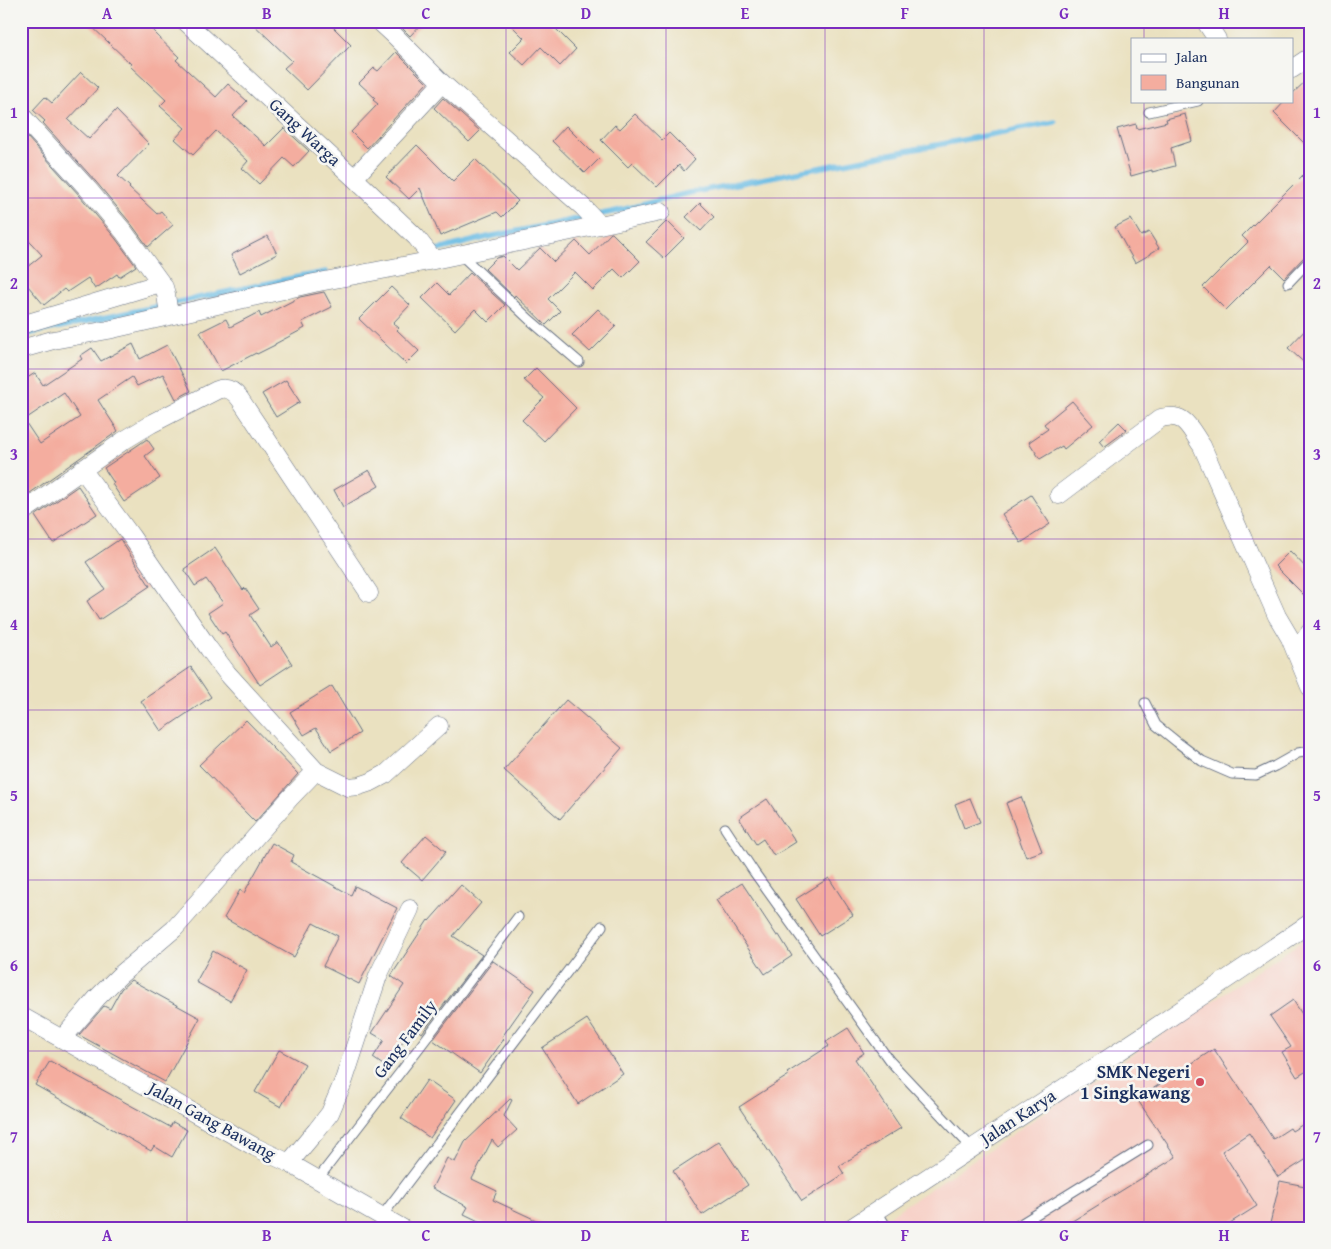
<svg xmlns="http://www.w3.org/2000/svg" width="1331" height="1249" viewBox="0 0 1331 1249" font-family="'Gentium Book Plus',serif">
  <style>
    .built { fill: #f7d1c8 }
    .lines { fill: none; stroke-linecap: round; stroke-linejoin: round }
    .stream { stroke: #68bbe4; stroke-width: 5.5 }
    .building { fill: #f4ad9f; fill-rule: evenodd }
    .lane-casing { stroke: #636d80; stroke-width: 11 }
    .street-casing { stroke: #636d80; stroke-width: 19 }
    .lane { stroke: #fff; stroke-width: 9 }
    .street { stroke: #fff; stroke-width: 18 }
    .grid { fill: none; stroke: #7b2cbf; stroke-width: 1; stroke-opacity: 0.55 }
    .poi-dot { fill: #d1495b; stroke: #f6f6f2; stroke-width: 2 }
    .labels { text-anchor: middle; stroke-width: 5; stroke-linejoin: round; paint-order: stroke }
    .street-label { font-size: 18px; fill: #1b2f5e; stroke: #f6f6f2 }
    .poi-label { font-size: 18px; font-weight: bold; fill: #1b2f5e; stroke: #f6f6f2; text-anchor: end }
    .neatline { fill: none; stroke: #7b2cbf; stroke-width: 2 }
    .grid-label { font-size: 16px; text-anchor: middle; font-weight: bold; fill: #7b2cbf }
  </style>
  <rect width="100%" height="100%" fill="#f6f6f2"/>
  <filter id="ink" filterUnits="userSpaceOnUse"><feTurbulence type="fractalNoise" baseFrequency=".02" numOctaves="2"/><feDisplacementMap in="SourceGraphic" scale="10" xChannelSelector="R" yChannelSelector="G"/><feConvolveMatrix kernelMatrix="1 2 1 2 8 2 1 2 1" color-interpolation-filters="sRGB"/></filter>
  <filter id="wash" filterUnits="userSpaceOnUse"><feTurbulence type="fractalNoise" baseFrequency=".0096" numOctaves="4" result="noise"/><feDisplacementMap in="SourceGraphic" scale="20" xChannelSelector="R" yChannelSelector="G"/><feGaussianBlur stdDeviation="1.12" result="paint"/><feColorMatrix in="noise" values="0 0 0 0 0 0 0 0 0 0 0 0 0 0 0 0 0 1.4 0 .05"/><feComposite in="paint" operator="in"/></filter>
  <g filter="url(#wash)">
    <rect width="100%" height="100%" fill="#eae1c0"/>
    <path class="built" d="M1310,936V1228H871Z"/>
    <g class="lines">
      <path class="stream" d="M433,251L488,237L617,211L689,193L1055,122
        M21,337L31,333L293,278L326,272"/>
    </g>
    <g id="blocks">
      <path class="building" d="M86,21H143L156,33L155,34L179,57L176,60L216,97L228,84L247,101L233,116L266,146L284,128L309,151L294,167L284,158L259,184L242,168L248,161L216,131L193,155L175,139L185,128L160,106L166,100L130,66L131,64Z
        M250,21H327L351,45L307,90L284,68L292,61Z
        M395,21H424L410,36Z
        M507,21H548L576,49L560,66L541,47L524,65L510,52L524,38Z
        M396,52L427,83L367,148L351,132L378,104L373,100L375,98L359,83L374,68L378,71Z
        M81,72L98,88L68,120L89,139L116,110L149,144L118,176L130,187L129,188L157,214L161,211L173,225L148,247L132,225L96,182L43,123L45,121L33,110L45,97L52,103Z
        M1310,77V149L1274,113L1285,101H1292V94Z
        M443,98L480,131L469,142L434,108Z
        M635,114L662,140L669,133L695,159L684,171L679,165L657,187L632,163L628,167L601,140L615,125L620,129Z
        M1185,114L1192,141L1171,148L1175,166L1152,172V170L1131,176L1117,129L1136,124L1137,129L1167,122L1166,119Z
        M566,126L599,159L585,173L552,141Z
        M27,137L80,196L116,239L136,266L119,277L117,274L95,289L88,278L67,292L64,289L44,305L28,286L21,291V272L42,255L21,232V142Z
        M417,145L453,181L475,159L518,201L502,217L497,212L440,236L420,188L409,199L386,177Z
        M1310,168V254L1305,256L1284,278L1271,265L1226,310L1203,287L1248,242L1242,236Z
        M700,203L714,217L701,231L686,217Z
        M1131,219L1141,236L1149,232L1159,248L1151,253V254L1135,263L1115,227Z
        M667,221L684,238L664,258L646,242Z
        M611,233H612L640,261L623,278L614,269L593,290L575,272L548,299L560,311L546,325L515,295L514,297L485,269L496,258L503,256L517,270L540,248L554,262L576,241L590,255Z
        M268,236L277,254L240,273L231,255Z
        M470,273L505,305L488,322L475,309L455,330L422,298L437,283L449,295Z
        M391,287L410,305L393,323L399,328L397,330L419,351L406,364L359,319Z
        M324,292L332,307L302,322L305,328L275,344V345L257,354L256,353L221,371L200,332L226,319L230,327L259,312L261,317L300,297Z
        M598,309L616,326L590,352L572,335Z
        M1310,325V368L1288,348Z
        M133,344L140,359L167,345L191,391L176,399L163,374L137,386L132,377L98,400L118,431L23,498L21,495V382L35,373L43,385L82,359L80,356L92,348L101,361ZM64,393L80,417L40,444L24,420Z
        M536,368L576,408L544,441L522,420L544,398L524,380Z
        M286,380L300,402L276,417L262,394Z
        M1072,401L1093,425L1064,449L1062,446L1040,459L1029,442L1048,429L1044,424Z
        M1119,422L1127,430L1104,447L1099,441Z
        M147,439L154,449L145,456L160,478L124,502L112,484L114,483L104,468Z
        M369,470L379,486L343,507L334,490Z
        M78,486L97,514L53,543L35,516Z
        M1031,495L1050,524L1021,543L1002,514Z
        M120,539L150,586L99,620L87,601L105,589L86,562Z
        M215,548L243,590L245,588L259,609L250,615L271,647L278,642L292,664L260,685L225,632L222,634L208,613L223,603L206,579L195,586L184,569Z
        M1290,551L1310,572V601L1275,566Z
        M191,667L211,697L161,731L141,701Z
        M332,686L360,733L331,751L316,728L304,735L290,712Z
        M566,700L622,748L560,819L504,770Z
        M246,720L298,774L255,822L199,765Z
        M1021,797L1042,851L1026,857L1006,803Z
        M970,798L980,822L964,828L955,804Z
        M767,799L796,842L774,856L763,839L756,844L739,818Z
        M426,835L446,852L422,880L402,863Z
        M272,843L294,855L291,862L351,895L355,886L397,908L359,984L323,966L338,936L313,923L294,957L224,918L240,890L244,893Z
        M829,878L853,915L820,936L796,899Z
        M742,883L777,936L779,935L792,956L765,974L716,900Z
        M461,885L481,903L453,936L482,955L422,1033L413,1027L386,1067L373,1058L384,1040L372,1033L404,985L391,976L428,920L429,921Z
        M213,951L247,970L230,1001L196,982Z
        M493,961L535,990L502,1037L504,1039L480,1073L433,1040Z
        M131,980L200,1018L165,1082L79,1035L104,1006L110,1009L121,989Z
        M1293,1000L1307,1022L1302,1025L1310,1037V1069L1297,1077L1282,1052L1291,1047L1270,1016Z
        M587,1019L623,1074L578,1104L542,1048Z
        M848,1028L864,1053L855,1059L901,1128L839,1166L844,1174L802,1201L739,1107L789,1075L787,1073L829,1046L826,1042Z
        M1214,1049L1273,1139L1290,1128L1292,1131L1310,1120V1157L1278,1177L1249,1133L1222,1151L1257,1206L1222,1228H1061L1176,1157L1137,1099Z
        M279,1050L305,1064L281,1107L255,1092Z
        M50,1061L170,1127L173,1122L187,1130L172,1157L154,1146L151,1151L35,1085Z
        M427,1080L456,1100L430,1138L401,1118Z
        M510,1099L512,1100L504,1116L517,1130L498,1147L492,1140L472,1179L497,1191L493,1200L553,1228H493L464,1214L468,1207L432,1188L447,1158L455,1162L465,1142Z
        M719,1141L748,1185L702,1215L673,1171Z
        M1280,1181L1310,1187V1228H1269Z"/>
    </g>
  </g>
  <g filter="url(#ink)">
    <use href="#blocks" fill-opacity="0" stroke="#636d80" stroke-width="1"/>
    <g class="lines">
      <g class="lane-casing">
        <path id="lane" d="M1149,112L1198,101
          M460,254L530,320L579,362
          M1288,283L1310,260
          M1145,703L1156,725L1177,742L1202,761L1232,774L1256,775L1275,766L1298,753L1310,751
          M725,828L754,872L889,1060L972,1148
          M317,1180L419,1048L518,917
          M877,1211L887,1228
          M382,1216L602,926
          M1014,1228L1148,1145"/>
      </g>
      <g class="street-casing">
        <path id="street" d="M185,21L354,178L416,237L434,260
          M379,21L393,34L442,83L583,207L600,225
          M1205,21L1217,39
          M1292,69L1310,57
          M21,115L88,189L124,232L164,287L166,294L169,316
          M354,178L442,83
          M21,325L161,283
          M21,349L53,340L108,330L314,283L434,260L661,212
          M82,469L131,536L209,649L227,673L316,771L348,787L359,786L371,782L386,774L439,726
          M1059,495L1161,418C1186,412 1189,428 1202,446L1277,616L1290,638C1293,643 1297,644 1302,643L1310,632
          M21,513L123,441L151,424L217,390C227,386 234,391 240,399L369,593
          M1290,638L1310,687
          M21,1016L255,1147L289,1163L402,1228
          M63,1038L97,998L119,976L174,929L290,798L316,771
          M289,1163L316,1131L330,1113L344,1080L378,976L410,909
          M851,1228L1144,1035L1310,923"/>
      </g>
      <use href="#lane" class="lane"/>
      <use href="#street" class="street"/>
    </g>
  </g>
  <path class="grid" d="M187,21V1228M346,21V1228M506,21V1228M666,21V1228M825,21V1228M984,21V1228M1144,21V39M1144,101V1228M21,198H1310M21,369H1310M21,539H1310M21,710H1310M21,880H1310M21,1051H1310"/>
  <circle class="poi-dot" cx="1200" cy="1082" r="5"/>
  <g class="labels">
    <g class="street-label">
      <text transform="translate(305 132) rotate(43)" y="6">Gang Warga</text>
      <text transform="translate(405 1039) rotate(-53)" y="6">Gang Family</text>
      <text transform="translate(1018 1117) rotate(-33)" y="6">Jalan Karya</text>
      <text transform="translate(212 1121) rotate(29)" y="6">Jalan Gang Bawang</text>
    </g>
    <g class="poi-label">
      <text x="1190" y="1078">SMK Negeri<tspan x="1190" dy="21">1 Singkawang</tspan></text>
    </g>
  </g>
  <rect width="1331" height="1249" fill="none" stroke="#f6f6f2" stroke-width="55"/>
  <rect x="1131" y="38" width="162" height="65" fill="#f6f6f2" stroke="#9ea6b7"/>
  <rect x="1141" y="54" width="25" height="8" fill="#ffffff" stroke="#9ea6b7"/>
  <text x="1176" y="62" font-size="15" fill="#1b2f5e">Jalan</text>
  <rect x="1141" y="75" width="25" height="15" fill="#f4ad9f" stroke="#9ea6b7"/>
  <text x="1176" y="88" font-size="15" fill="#1b2f5e">Bangunan</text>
  <rect x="28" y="28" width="1276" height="1194" class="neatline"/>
  <g class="grid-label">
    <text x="107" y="19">A</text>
    <text x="267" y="19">B</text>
    <text x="426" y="19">C</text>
    <text x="586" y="19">D</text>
    <text x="745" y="19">E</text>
    <text x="905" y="19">F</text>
    <text x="1064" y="19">G</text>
    <text x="1224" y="19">H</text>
    <text x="14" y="118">1</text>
    <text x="1317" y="118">1</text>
    <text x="14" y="289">2</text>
    <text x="1317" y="289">2</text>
    <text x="14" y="460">3</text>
    <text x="1317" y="460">3</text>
    <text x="14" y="630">4</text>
    <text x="1317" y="630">4</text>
    <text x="14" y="801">5</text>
    <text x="1317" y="801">5</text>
    <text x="14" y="971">6</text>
    <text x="1317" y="971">6</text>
    <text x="14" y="1142">7</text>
    <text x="1317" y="1142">7</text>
    <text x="107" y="1241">A</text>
    <text x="267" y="1241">B</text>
    <text x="426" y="1241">C</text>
    <text x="586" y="1241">D</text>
    <text x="745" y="1241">E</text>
    <text x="905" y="1241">F</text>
    <text x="1064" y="1241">G</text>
    <text x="1224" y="1241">H</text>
  </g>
</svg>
